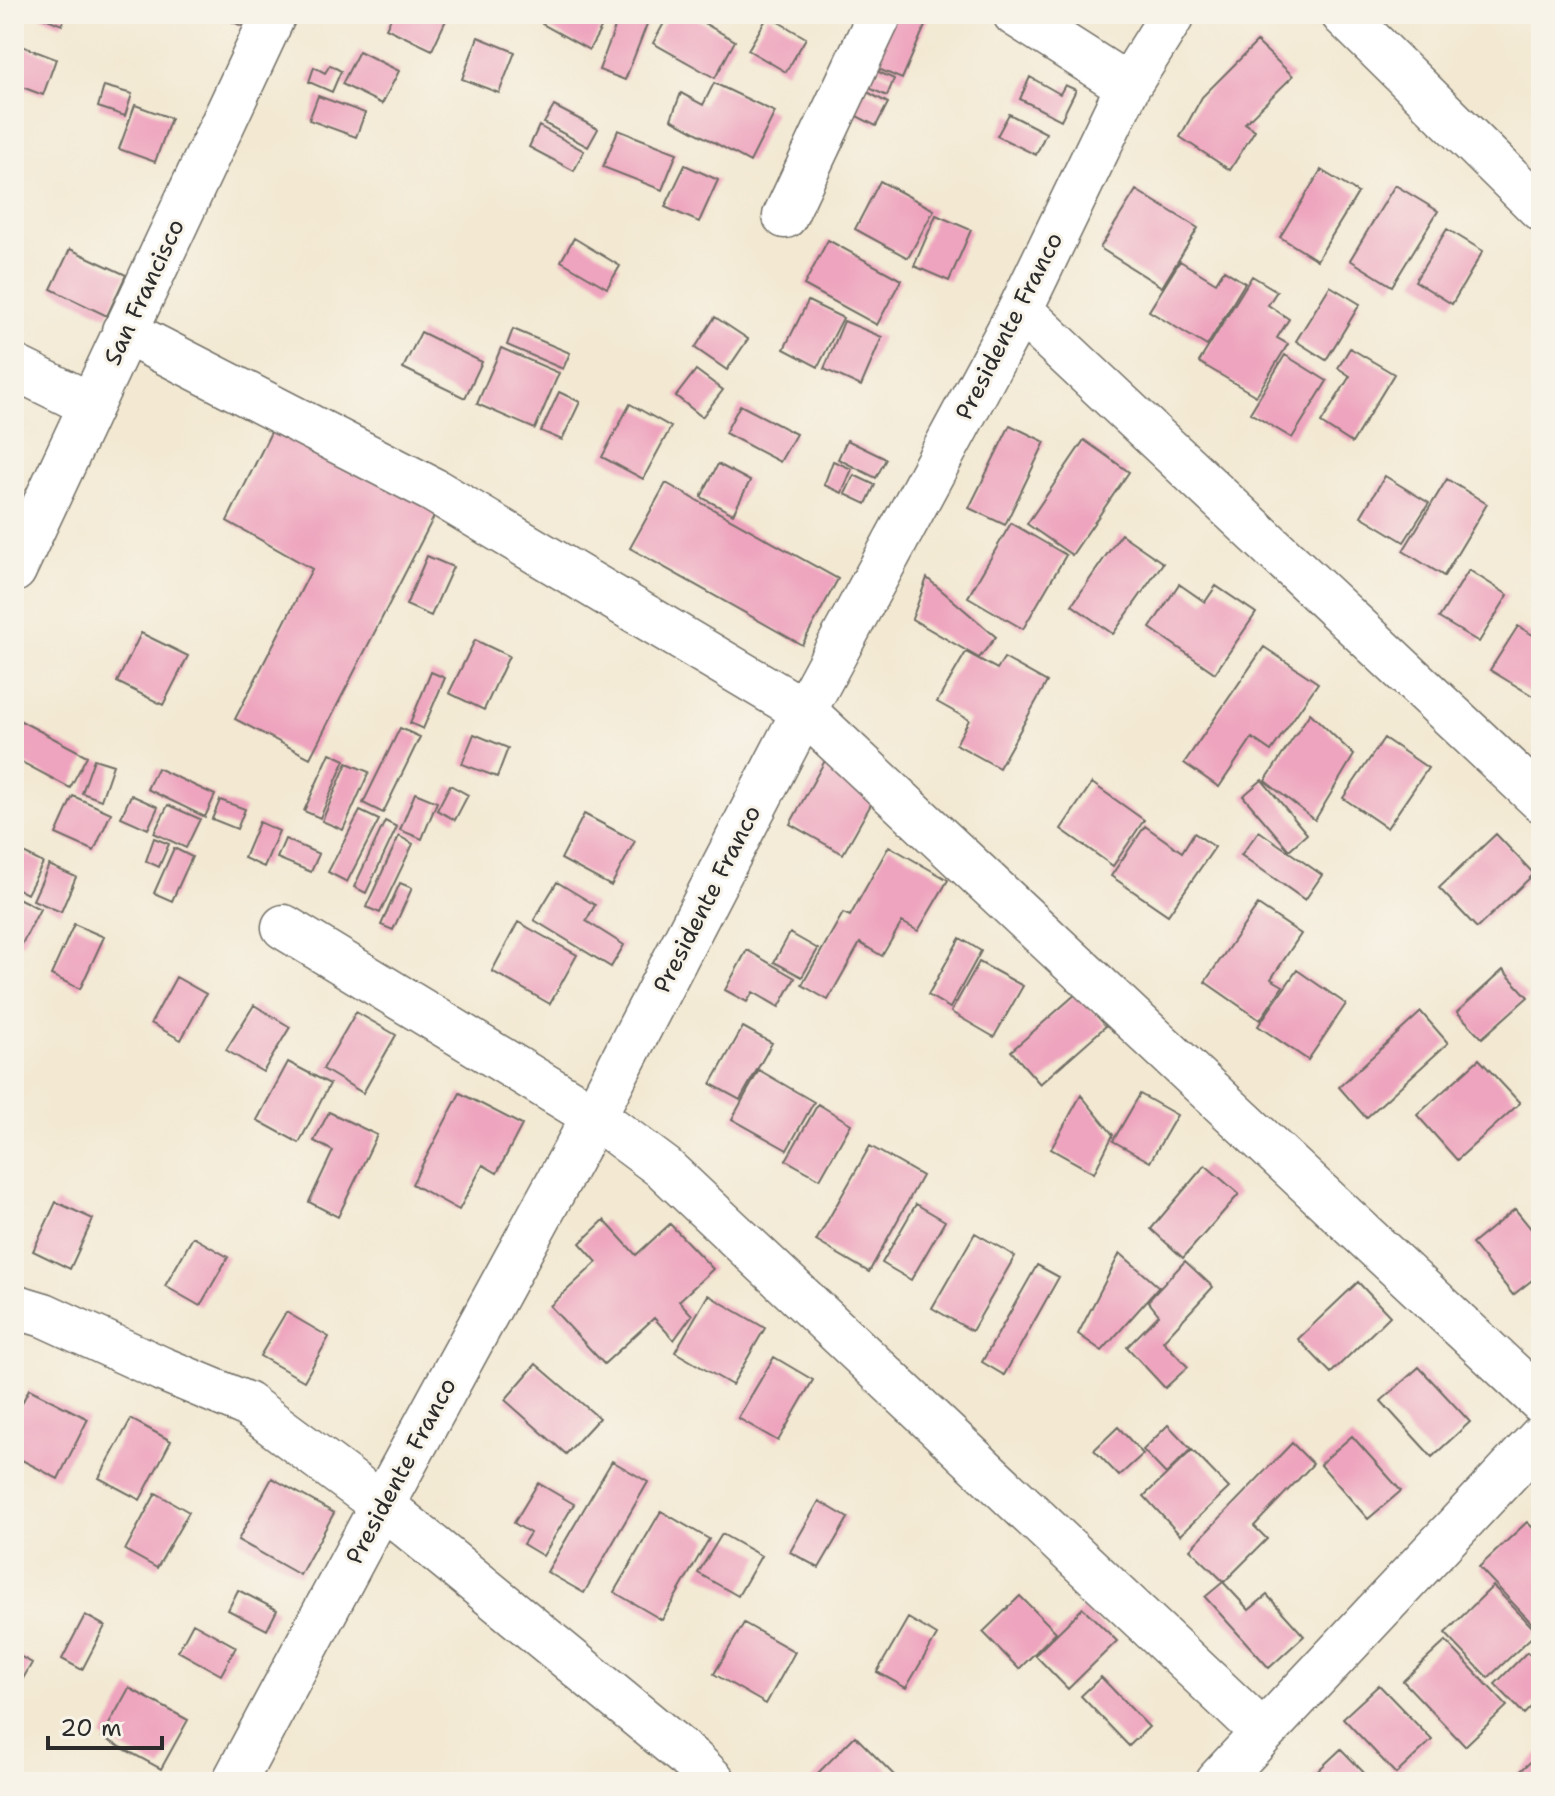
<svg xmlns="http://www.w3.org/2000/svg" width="1555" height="1796" viewBox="0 0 1555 1796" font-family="'Shantell Sans',sans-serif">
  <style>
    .building { fill: #eea4be }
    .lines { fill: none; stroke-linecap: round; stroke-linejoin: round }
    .minor-casing { stroke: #716e66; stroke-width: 47 }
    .minor { stroke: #fff; stroke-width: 44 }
    .labels { text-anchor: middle; stroke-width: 6; stroke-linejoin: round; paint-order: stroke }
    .street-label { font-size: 24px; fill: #2b2b2b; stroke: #f7f3e8 }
  </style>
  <rect width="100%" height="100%" fill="#f7f3e8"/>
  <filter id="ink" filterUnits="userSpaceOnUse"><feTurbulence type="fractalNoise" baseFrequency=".0125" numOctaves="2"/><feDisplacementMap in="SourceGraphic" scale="16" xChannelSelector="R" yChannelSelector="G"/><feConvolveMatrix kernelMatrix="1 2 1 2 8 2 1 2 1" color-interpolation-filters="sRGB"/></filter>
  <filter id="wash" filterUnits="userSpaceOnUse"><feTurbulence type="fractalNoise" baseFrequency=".006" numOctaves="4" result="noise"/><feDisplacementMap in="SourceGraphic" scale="32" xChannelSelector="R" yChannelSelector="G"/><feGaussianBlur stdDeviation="1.8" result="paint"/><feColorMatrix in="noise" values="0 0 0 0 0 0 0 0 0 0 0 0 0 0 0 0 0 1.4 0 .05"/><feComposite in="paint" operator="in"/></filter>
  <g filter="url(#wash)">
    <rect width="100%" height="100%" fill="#f3e9d3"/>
    <g id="blocks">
      <path class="building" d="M35,14H66L62,25Z
        M216,14H250L244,27Z
        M393,14H439L447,18L432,50L386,28Z
        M548,14H609L589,50L542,24Z
        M620,14H637L649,19L625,80L599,70Z
        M669,14H688L735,41L715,78L653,43Z
        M891,14H918L928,19L902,79L869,65Z
        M768,16L806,38L786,72L748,50Z
        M478,37L515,52L499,93L462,79Z
        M1257,42L1293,76L1245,123L1255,130L1230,170L1180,137L1202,97Z
        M14,43L56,59L43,95L14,84Z
        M359,51L399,71L382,104L342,84Z
        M330,65L341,71L332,92L309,82L314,67L325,73Z
        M868,67L894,79L887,96L860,84Z
        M1030,77L1060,94L1065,85L1076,90L1061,120L1020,99Z
        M714,83L775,112L750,162L671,119L681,93L703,105Z
        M104,86L132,94L125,116L98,107Z
        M858,87L888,103L876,126L847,111Z
        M318,96L365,113L356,137L309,120Z
        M135,105L171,118L155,162L119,149Z
        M554,106L598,129L588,147L544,123Z
        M1009,114L1046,133L1036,155L997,136Z
        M539,126L584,151L574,171L529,147Z
        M618,130L677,153L662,190L603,167Z
        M685,165L718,180L699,222L665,207Z
        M1321,170L1358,193L1317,260L1280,237Z
        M880,181L934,210L908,258L855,229Z
        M1395,185L1438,211L1392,286L1350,260Z
        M1136,190L1198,228L1162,287L1100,248Z
        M936,215L971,230L949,281L914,266Z
        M1447,229L1483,251L1452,304L1415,281Z
        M574,238L620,266L607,288L561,261Z
        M828,240L901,280L877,325L804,285Z
        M70,249L126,275L107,316L51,289Z
        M1180,261L1216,283L1224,270L1245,283L1207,346L1149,311Z
        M1252,276L1277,291L1268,305L1289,319L1277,338L1288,344L1256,396L1199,362Z
        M1330,286L1360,304L1326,360L1296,341Z
        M808,301L843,318L818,367L784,349Z
        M715,317L748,339L727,370L695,348Z
        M844,321L882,337L861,386L824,369Z
        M513,329L570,353L563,369L507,345Z
        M421,332L482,362L465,398L403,368Z
        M501,348L559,373L535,429L477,404Z
        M1350,348L1394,374L1352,443L1321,423L1350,376L1338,368Z
        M1285,355L1327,381L1292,438L1250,413Z
        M696,370L723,390L702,417L676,396Z
        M559,392L580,402L562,440L541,431Z
        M630,404L671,427L643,479L602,457Z
        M740,405L796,434L780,462L725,433Z
        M275,424L437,511L310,758L235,719L312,569L227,521Z
        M1010,425L1045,442L1005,525L969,508Z
        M847,440L886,459L876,478L838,459Z
        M1084,440L1129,472L1072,555L1027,524Z
        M833,461L852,469L842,493L824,485Z
        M718,464L750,481L733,514L701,497Z
        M854,475L875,485L866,504L845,494Z
        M1385,476L1429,503L1404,542L1361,516Z
        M1447,479L1487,504L1444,576L1403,551Z
        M666,483L838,579L802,645L630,548Z
        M1011,523L1066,555L1023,629L968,597Z
        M1121,534L1163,563L1113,634L1072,605Z
        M427,556L453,567L431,616L406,605Z
        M1469,570L1508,595L1479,642L1439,618Z
        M927,578L996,637L979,658L912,619Z
        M1179,584L1205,602L1216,586L1256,613L1215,673L1150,628Z
        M1518,626L1541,640V701L1490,670Z
        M141,633L188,656L163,705L117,682Z
        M475,640L509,656L484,710L449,693Z
        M1264,647L1318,683L1271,751L1252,738L1219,787L1184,763Z
        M966,652L997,669L1004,658L1047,682L999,768L956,744L969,720L937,702Z
        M431,672L445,678L423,729L410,723Z
        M1310,713L1354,755L1315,820L1265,781Z
        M19,720L87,756L70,788L14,758V730Z
        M400,728L420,737L383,813L363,803Z
        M474,734L508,748L497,777L462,764Z
        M1384,738L1428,768L1387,828L1343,798Z
        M330,753L345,760L320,818L304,811Z
        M828,755L882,785L843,854L790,824Z
        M94,759L113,765L101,800L82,793Z
        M347,763L369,772L343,830L322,821Z
        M157,768L215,795L205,817L147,789Z
        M1262,780L1307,834L1289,850L1243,796Z
        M1092,783L1144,820L1113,866L1061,829Z
        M450,785L468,795L455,820L437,810Z
        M415,793L437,802L422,839L400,830Z
        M131,795L158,807L148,829L121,817Z
        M73,796L111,813L94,851L56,834Z
        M220,800L245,809L237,829L212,819Z
        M168,805L200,819L186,848L154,833Z
        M360,811L379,820L347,882L328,872Z
        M584,814L635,841L611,886L561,859Z
        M385,821L397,827L366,893L354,887Z
        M259,822L279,831L264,867L244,858Z
        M1145,826L1182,852L1194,833L1215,847L1168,915L1111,876Z
        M1259,831L1322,875L1305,900L1241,855Z
        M1496,834L1534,874L1477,928L1439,888Z
        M399,836L413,844L380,913L366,907Z
        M154,838L169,844L159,867L146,861Z
        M285,839L319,854L311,872L277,858Z
        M889,846L948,880L918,931L902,922L882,956L860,943L828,1000L802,985L843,913L850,916Z
        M14,848L43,863L27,894L14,887Z
        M174,848L192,857L172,901L154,893Z
        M49,865L76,877L61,912L33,900Z
        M557,882L595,905L586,921L624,945L611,967L534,920Z
        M400,883L412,888L393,930L381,925Z
        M14,896L40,909L22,944L14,939Z
        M1258,905L1301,934L1271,979L1283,986L1260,1020L1205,982Z
        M518,922L577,955L550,1004L492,971Z
        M74,924L104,937L80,989L51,975Z
        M790,933L818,949L802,977L774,962Z
        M960,938L981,951L950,1008L928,995Z
        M747,950L795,978L779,1007L753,992L747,1002L725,990Z
        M979,962L1023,986L994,1037L951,1012Z
        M1297,970L1346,1004L1308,1060L1258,1026Z
        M1503,970L1528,997L1482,1038L1457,1012Z
        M176,977L206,994L181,1040L151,1023Z
        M1077,993L1106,1026L1040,1084L1011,1051Z
        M254,1005L290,1027L263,1072L226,1050Z
        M356,1012L396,1035L363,1093L323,1069Z
        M1421,1012L1448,1043L1366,1118L1339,1087Z
        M743,1027L772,1043L740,1100L711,1084Z
        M1479,1059L1520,1103L1457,1160L1417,1115Z
        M288,1062L330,1084L299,1143L257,1120Z
        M759,1070L814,1102L787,1150L732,1119Z
        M460,1093L522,1125L497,1173L483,1165L459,1210L412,1184Z
        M1140,1094L1177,1115L1150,1162L1113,1141Z
        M1081,1095L1113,1135L1094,1173L1051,1149Z
        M818,1104L851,1124L820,1179L786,1160Z
        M329,1112L377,1135L338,1217L309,1202L333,1151L314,1141Z
        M870,1146L922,1176L869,1272L816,1241Z
        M1205,1165L1239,1194L1183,1258L1151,1229Z
        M56,1202L93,1219L70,1269L33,1251Z
        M916,1204L945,1221L911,1280L882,1263Z
        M1515,1209L1541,1241V1273L1513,1295L1472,1244Z
        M604,1220L636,1255L670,1224L713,1269L679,1301L692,1315L674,1340L654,1318L604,1364L550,1306L597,1262L580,1243Z
        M975,1233L1015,1256L972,1331L932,1308Z
        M193,1237L228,1257L200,1306L165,1286Z
        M1120,1253L1159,1287L1102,1351L1078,1334Z
        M1185,1261L1213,1287L1163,1341L1188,1367L1165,1388L1127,1347L1159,1315L1148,1301Z
        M1037,1265L1059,1277L1004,1375L982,1362Z
        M1358,1282L1390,1316L1331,1373L1298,1339Z
        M708,1295L765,1328L732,1385L675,1352Z
        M286,1312L329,1337L304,1381L260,1356Z
        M774,1357L813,1380L778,1441L738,1418Z
        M536,1364L599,1418L566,1454L505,1400Z
        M1419,1367L1470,1422L1432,1457L1381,1401Z
        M29,1389L88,1419L58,1479L14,1456V1419Z
        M131,1419L171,1441L140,1500L99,1478Z
        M1168,1425L1191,1449L1166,1474L1143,1450Z
        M1118,1427L1143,1454L1119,1476L1094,1450Z
        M1352,1436L1401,1491L1368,1519L1320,1464Z
        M1292,1443L1313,1464L1254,1526L1267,1539L1224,1582L1190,1549Z
        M1192,1450L1229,1488L1180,1535L1144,1496Z
        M612,1461L648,1482L584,1593L547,1572Z
        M272,1478L334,1513L300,1575L238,1540Z
        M538,1483L574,1504L543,1556L523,1544L530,1533L514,1523Z
        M156,1493L189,1512L157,1568L125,1550Z
        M819,1501L848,1518L819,1568L790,1552Z
        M661,1511L709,1539L662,1620L614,1592Z
        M1527,1522L1541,1536V1633L1479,1567Z
        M722,1534L761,1556L738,1596L698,1573Z
        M1223,1582L1249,1610L1267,1595L1304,1636L1269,1668L1205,1597Z
        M1493,1586L1537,1632L1488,1678L1445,1633Z
        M238,1590L277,1610L267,1630L228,1610Z
        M1020,1596L1056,1632L1019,1669L983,1632Z
        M1083,1608L1117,1641L1068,1689L1035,1655Z
        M85,1615L105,1626L82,1670L62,1659Z
        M908,1618L937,1635L906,1688L877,1672Z
        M193,1623L236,1647L221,1675L178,1651Z
        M744,1623L795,1652L766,1704L714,1674Z
        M1446,1641L1507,1706L1465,1746L1403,1681Z
        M1527,1652L1541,1667V1697L1524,1714L1495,1684Z
        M14,1653L32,1663L14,1694Z
        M1101,1677L1149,1727L1129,1746L1081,1696Z
        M1379,1685L1432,1740L1396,1774L1343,1718Z
        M129,1688L188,1720L161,1769L102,1737Z
        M855,1736L898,1779L895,1782H809Z
        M1341,1749L1373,1782H1306Z
        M1541,1752V1782H1509Z"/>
    </g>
  </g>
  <g filter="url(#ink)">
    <use href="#blocks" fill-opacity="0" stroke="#716e66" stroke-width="2"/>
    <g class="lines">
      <g class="minor-casing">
        <path id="minor" d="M1015,14L1128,86
          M1343,14L1541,209
          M785,216L880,14
          M1020,310L1541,800
          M124,331L433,490L804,711L1541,1401
          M14,367L91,405
          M14,570L274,14
          M284,927L594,1116L664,1168L1263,1733
          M14,1306L44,1315L162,1369L246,1404L382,1505L693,1761L714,1782
          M234,1782L382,1505L594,1116L804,711L1020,310L1128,86L1173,14
          M1217,1782L1541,1437"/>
      </g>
      <use href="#minor" class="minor"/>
    </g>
  </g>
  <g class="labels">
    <g class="street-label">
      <text transform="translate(144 292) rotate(-65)" y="8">San Francisco</text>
      <text transform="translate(1009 326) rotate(-63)" y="8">Presidente Franco</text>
      <text transform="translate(707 899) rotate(-63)" y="8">Presidente Franco</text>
      <text transform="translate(401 1471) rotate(-62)" y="8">Presidente Franco</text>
    </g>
  </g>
  <rect width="1555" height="1796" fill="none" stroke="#f7f3e8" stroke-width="48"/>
  <path d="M48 1736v12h114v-12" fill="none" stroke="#2b2b2b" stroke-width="4"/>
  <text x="60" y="1736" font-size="24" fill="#2b2b2b" stroke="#f7f3e8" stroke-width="6" paint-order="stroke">20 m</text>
</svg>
